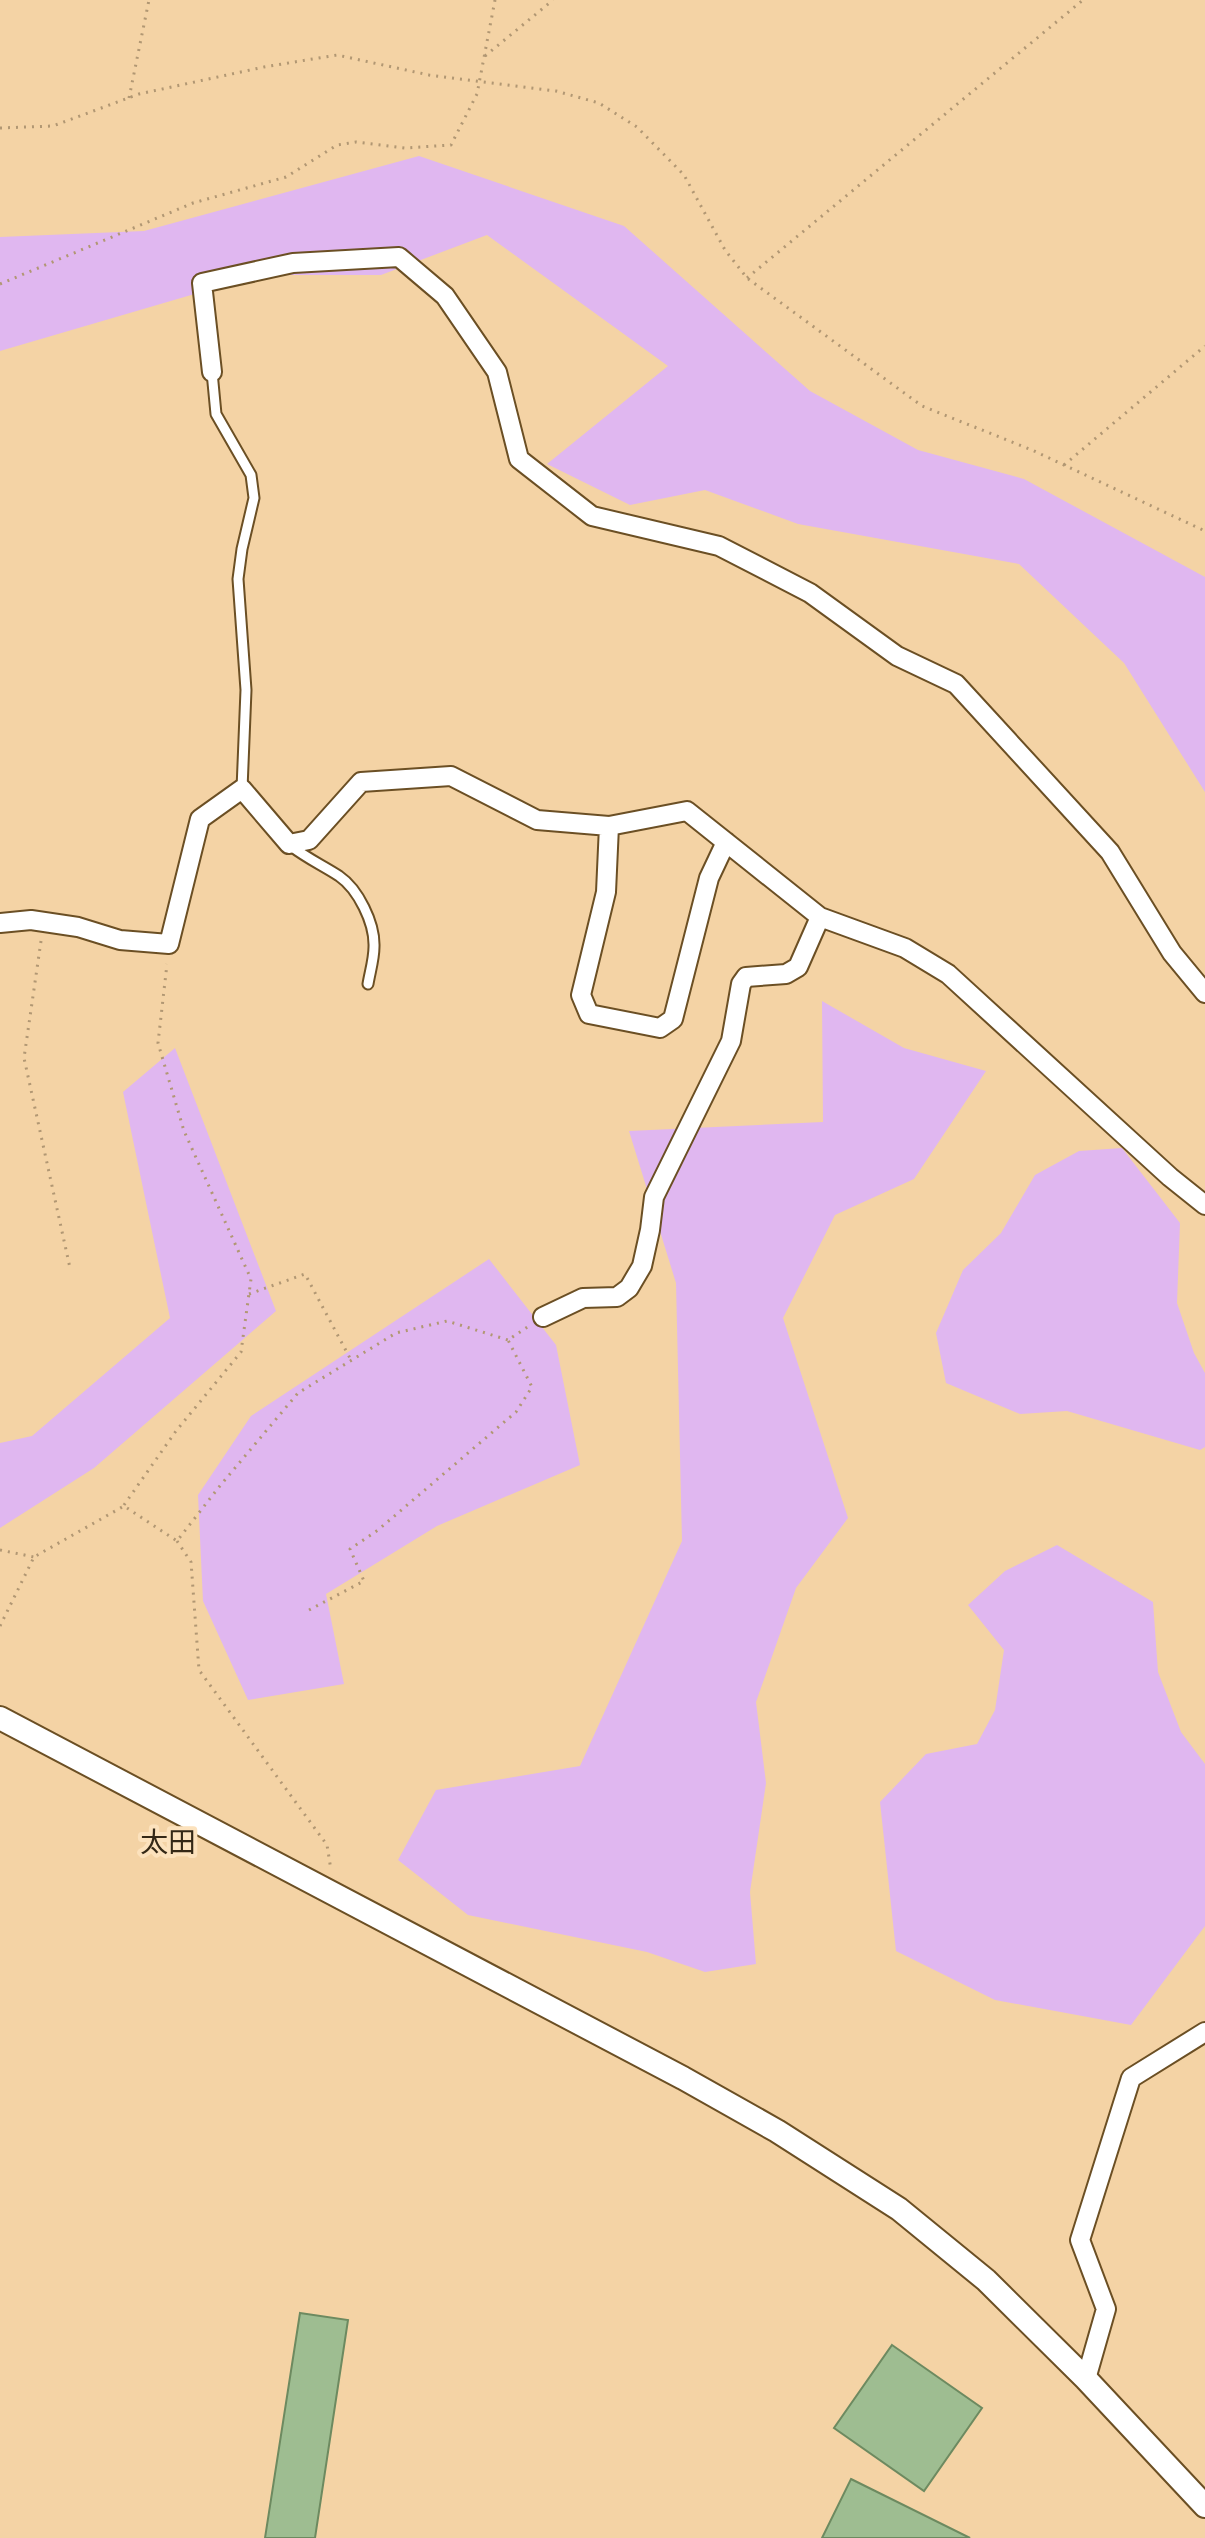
<svg xmlns="http://www.w3.org/2000/svg" width="1205" height="2538" viewBox="0 0 1205 2538" font-family="'Exo 2','Noto Sans JP',sans-serif">
  <style>
    .green { fill: #e0b7f0 }
    .building { fill: #9ebd91; stroke: #6d8a60; stroke-width: 2 }
    .lines { fill: none; stroke-linecap: round; stroke-linejoin: round }
    .service-casing { stroke: #6b4f24; stroke-width: 13 }
    .minor-casing { stroke: #6b4f24; stroke-width: 22 }
    .tertiary-casing { stroke: #6b4f24; stroke-width: 26 }
    .path { stroke: #b19773; stroke-width: 3; stroke-dasharray: 2 6; stroke-linecap: butt }
    .service { stroke: #fff; stroke-width: 9 }
    .minor { stroke: #fff; stroke-width: 18 }
    .tertiary { stroke: #fff; stroke-width: 22 }
    .labels { text-anchor: middle; stroke-width: 8; stroke-linejoin: round; paint-order: stroke }
    .quarter-label { font-size: 28px; fill: #342816; stroke: #fce2bd }
  </style>
  <rect width="100%" height="100%" fill="#f4d3a5"/>
  <path class="green" d="M419,156L624,226L810,391L918,450L1024,479L1205,577V792L1124,663L1019,564L798,524L705,490L630,505L547,464L668,366L487,235L381,275H259L0,351V237L144,231Z
    M822,1001L904,1048L986,1071L914,1179L835,1215L783,1318L848,1518L796,1588L756,1702L766,1783L750,1892L756,1964L705,1972L647,1952L468,1915L398,1860L436,1790L580,1766L682,1541L676,1283L629,1131L823,1122Z
    M175,1048L276,1311L94,1468L0,1528V1443L32,1436L170,1318L123,1092Z
    M1122,1148L1180,1223L1177,1303L1194,1353L1205,1373V1447L1200,1450L1067,1411L1020,1414L946,1383L936,1333L963,1270L1001,1233L1035,1175L1079,1151Z
    M489,1259L556,1345L580,1465L437,1526L326,1594L344,1684L248,1700L203,1601L198,1495L251,1416Z
    M1057,1545L1153,1602L1158,1672L1181,1732L1205,1764V1926L1131,2025L995,2000L896,1951L880,1802L926,1754L977,1744L995,1710L1004,1650L968,1605L1005,1571Z"/>
  <path class="building" d="M300,2313L348,2320L315,2538H265Z
    M892,2345L982,2408L924,2491L834,2428Z
    M851,2479L970,2538H822Z"/>
  <g class="lines">
    <g class="service-casing">
      <path id="service" d="M212,372L216,414L251,475L254,498L242,549L238,579L246,690L242,789
        M291,846C308,859 322,865 339,876C358,889 375,923 374,947C374,959 370,972 368,984"/>
    </g>
    <g class="minor-casing">
      <path id="minor" d="M212,372L202,283L293,263L399,257L445,296L497,372L519,459L592,516L719,546L810,593L897,656L956,684L1110,852L1172,953L1205,993
        M609,826L606,892L581,995L589,1014L660,1028L673,1019L709,878L726,842
        M0,923L31,920L78,927L120,940L169,944L200,819L242,789L289,844L309,840L361,782L451,776L537,820L609,826L687,811L820,917L905,948L948,974L1170,1177L1205,1205
        M543,1317L583,1298L617,1297L629,1288L642,1266L650,1230L654,1197L731,1041L741,984L746,977L786,974L798,967L820,917
        M1086,2379L1106,2309L1080,2240L1131,2078L1205,2032"/>
    </g>
    <g class="tertiary-casing">
      <path id="tertiary" d="M0,1718L683,2078L777,2131L899,2209L986,2280L1086,2379L1205,2506"/>
    </g>
    <path class="path" d="M485,56L553,0
      M129,98L149,0
      M0,128L53,126L139,94L264,67L337,55L429,75L556,91L599,103L637,127L684,175L725,250L747,278L922,406L1032,450L1205,531
      M747,278L1083,0
      M0,284L193,203L286,177L337,145L356,142L405,148L451,145L477,94L495,0
      M1064,465L1205,346
      M41,941L24,1058L70,1268
      M249,1294L305,1274L351,1360
      M124,1505L176,1431L241,1352L251,1279L184,1131L158,1043L167,964
      M177,1541L191,1562L199,1670L327,1845L331,1870
      M0,1550L34,1557
      M309,1610L364,1581L350,1549L378,1530L516,1412L532,1387L508,1340L529,1326
      M0,1626L34,1557L124,1506L177,1541L219,1487L298,1393L396,1333L447,1321L508,1340"/>
    <use href="#service" class="service"/>
    <use href="#minor" class="minor"/>
    <use href="#tertiary" class="tertiary"/>
  </g>
  <g class="labels">
    <g class="quarter-label">
      <text x="168" y="1852">太田</text>
    </g>
  </g>
</svg>
